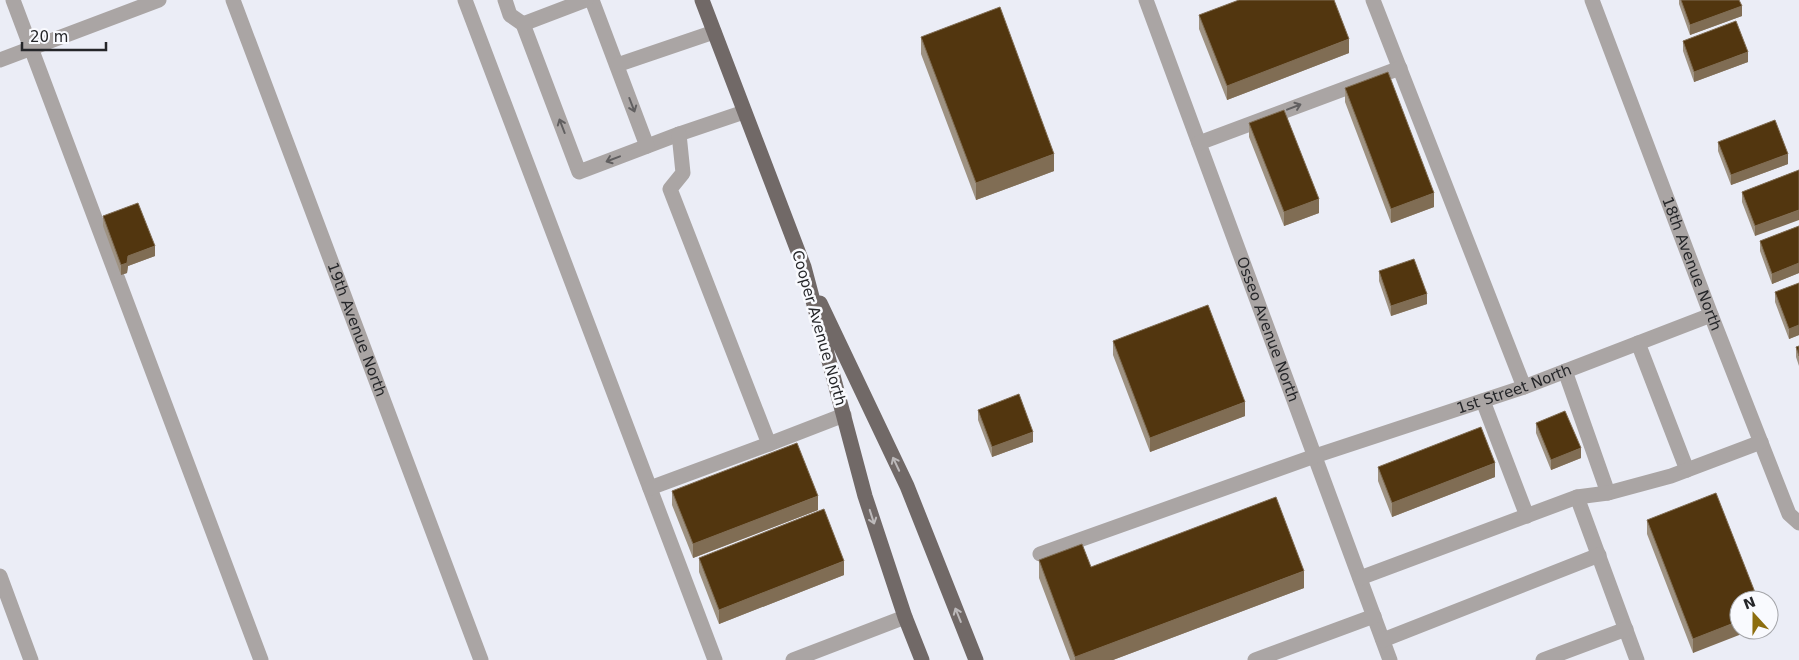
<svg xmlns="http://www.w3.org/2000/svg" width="1799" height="660" viewBox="0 0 1799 660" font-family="'DejaVu Sans',sans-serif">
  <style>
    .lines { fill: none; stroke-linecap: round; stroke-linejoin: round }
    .minor { stroke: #aaa5a4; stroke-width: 15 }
    .major { stroke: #716967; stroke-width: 15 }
    .wall { fill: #9e9282 }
    .shaded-wall { fill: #806d54 }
    .building { fill: #52360f; stroke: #806d54 }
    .oneway { stroke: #615f60 }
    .oneway2 { stroke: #bcb9ba }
    .labels { text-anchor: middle; stroke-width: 5; stroke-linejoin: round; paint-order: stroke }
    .street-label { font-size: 15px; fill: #252629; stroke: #f9fafe }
  </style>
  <rect width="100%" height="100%" fill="#ebedf6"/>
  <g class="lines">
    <g class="minor">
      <path d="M13,0L261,660"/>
      <path id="s1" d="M233,0L481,660"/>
      <path d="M465,0L715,660"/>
      <path d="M505,0L510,15L523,24L579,172L679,134L744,112"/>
      <path d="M592,0L647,146"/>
      <path id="s2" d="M1146,0L1390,660"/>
      <path d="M1373,0L1524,387"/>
      <path id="s3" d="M1592,0L1711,315L1789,514L1799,523"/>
      <path d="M523,24L586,0"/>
      <path d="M0,60L159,0"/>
      <path d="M617,65L714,32"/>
      <path d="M1199,143L1400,68"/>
      <path d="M1638,343L1687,470"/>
      <path d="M1565,371L1608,493"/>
      <path d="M1483,401L1527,516"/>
      <path d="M769,444L844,415"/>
      <path d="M650,488L769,444L670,189L683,173L679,134"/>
      <path d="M1577,497L1637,660"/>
      <path id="s4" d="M1040,554L1315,456L1524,387L1711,315"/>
      <path d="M0,576L31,660"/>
      <path d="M1360,578L1577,497L1608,493L1671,476L1761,442"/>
      <path d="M1383,640L1599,555"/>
      <path d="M793,660L905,617"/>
      <path d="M1255,660L1374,616"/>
      <path d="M1543,660L1626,629"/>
    </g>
    <path class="major" d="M702,0L804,267L865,496L905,617L922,660
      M820,303L907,486L976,660"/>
  </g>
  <path class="wall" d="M1679,0H1739L1742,16L1690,35L1679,4Z
    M1199,15L1349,53L1227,100L1199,29Z
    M921,37L1054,171L976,200L921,54Z
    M1683,41L1748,62L1694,82L1683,51Z
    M1345,88L1434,207L1391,223L1345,102Z
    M1249,123L1319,213L1284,226L1249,137Z
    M1718,142L1788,164L1731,185L1718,151Z
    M1799,170L1755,236L1742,202V192Z
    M103,216L155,256L128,266L127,273L121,275L103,226Z
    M1799,226V273L1772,284L1760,251V241Z
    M1379,271L1427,304L1391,316L1379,281Z
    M1799,283V335L1789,339L1775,302V292Z
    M1113,341L1245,416L1150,452L1113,355Z
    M1799,346V366L1796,357V347Z
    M978,410L1033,442L992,457L978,420Z
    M1536,423L1581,458L1551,470L1536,433Z
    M1378,467L1495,477L1392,517L1378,481Z
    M672,491L818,510L693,558L672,505Z
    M1647,520L1758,600L1693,653L1647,534Z
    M699,558L844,575L719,624L699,572Z
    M1039,560L1091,567L1304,588L1113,660H1070L1039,578Z"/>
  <path class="shaded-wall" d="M1742,6V16L1690,35V25Z
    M1349,39V53L1227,100V86Z
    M1748,52V62L1694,82V72Z
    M1054,154V171L976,200V183Z
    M1788,154V164L1731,185V175Z
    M1434,193V207L1391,223V209Z
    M1319,199V213L1284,226V212Z
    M1799,210V220L1755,236V226Z
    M155,246V256L128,266L127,273L121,275V265L128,256Z
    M1799,263V273L1772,284V274Z
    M1427,294V304L1391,316V306Z
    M1799,325V335L1789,339V329Z
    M1245,402V416L1150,452V438Z
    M1033,432V442L992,457V447Z
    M1581,448V458L1551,470V460Z
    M1495,463V477L1392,517V503Z
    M818,496V510L693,558V544Z
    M844,561V575L719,624V610Z
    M1304,571V588L1113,660H1075V657Z
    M1739,621V630H1752L1693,653V639Z"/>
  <path class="building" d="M1239,0H1334L1349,39L1227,86L1199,15Z
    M1681,0H1739L1742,6L1690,25Z
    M1000,7L1054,154L976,183L921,37Z
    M1736,21L1748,52L1694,72L1683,41Z
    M1388,72L1434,193L1391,209L1345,88Z
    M1284,110L1319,199L1284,212L1249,123Z
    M1775,120L1788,154L1731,175L1718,142Z
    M1799,170V210L1755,226L1742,192Z
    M138,203L155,246L128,256L127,263L121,265L103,216Z
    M1799,226V263L1772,274L1760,241Z
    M1414,259L1427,294L1391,306L1379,271Z
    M1799,283V325L1789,329L1775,292Z
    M1208,305L1245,402L1150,438L1113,341Z
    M1799,346V356L1796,347Z
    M1019,394L1033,432L992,447L978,410Z
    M1565,411L1581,448L1551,460L1536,423Z
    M1481,427L1495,463L1392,503L1378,467Z
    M797,443L818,496L693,544L672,491Z
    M1716,493L1758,600H1739V621L1693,639L1647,520Z
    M1276,497L1304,571L1075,657L1039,560L1082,544L1091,567Z
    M824,509L844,561L719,610L699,558Z"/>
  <defs><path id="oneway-shaft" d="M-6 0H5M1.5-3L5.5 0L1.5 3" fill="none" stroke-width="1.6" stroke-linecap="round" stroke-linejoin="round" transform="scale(1.25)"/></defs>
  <g class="oneway">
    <use href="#oneway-shaft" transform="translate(632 105) rotate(69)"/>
    <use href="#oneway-shaft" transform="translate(1294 107) rotate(-21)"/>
    <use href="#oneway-shaft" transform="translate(562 126) rotate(-111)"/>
    <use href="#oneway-shaft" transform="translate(613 159) rotate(159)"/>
  </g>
  <g class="oneway2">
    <use href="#oneway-shaft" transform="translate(896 464) rotate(-115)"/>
    <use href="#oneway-shaft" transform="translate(872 517) rotate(72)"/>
    <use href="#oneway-shaft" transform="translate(958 615) rotate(-112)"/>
  </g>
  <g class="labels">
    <g class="street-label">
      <text dy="5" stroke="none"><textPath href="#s3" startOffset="282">18th Avenue North</textPath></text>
      <text transform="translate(819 328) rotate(74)" y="5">Cooper Avenue North</text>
      <text dy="5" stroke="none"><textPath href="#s1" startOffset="352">19th Avenue North</textPath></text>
      <text dy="5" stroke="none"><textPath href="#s2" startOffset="351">Osseo Avenue North</textPath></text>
      <text dy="5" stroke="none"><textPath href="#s4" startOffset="502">1st Street North</textPath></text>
    </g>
  </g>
  <g transform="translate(1754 615) rotate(339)"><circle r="24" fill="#f9fafe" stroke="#a4a5a9"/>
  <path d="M0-4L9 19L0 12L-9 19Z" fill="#8c6d0e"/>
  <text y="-8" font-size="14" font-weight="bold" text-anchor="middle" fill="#252629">N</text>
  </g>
  <path d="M22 42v8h84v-8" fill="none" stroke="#252629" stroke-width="2.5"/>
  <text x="30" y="42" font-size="15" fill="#252629" stroke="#f9fafe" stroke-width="4" paint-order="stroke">20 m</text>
</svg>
